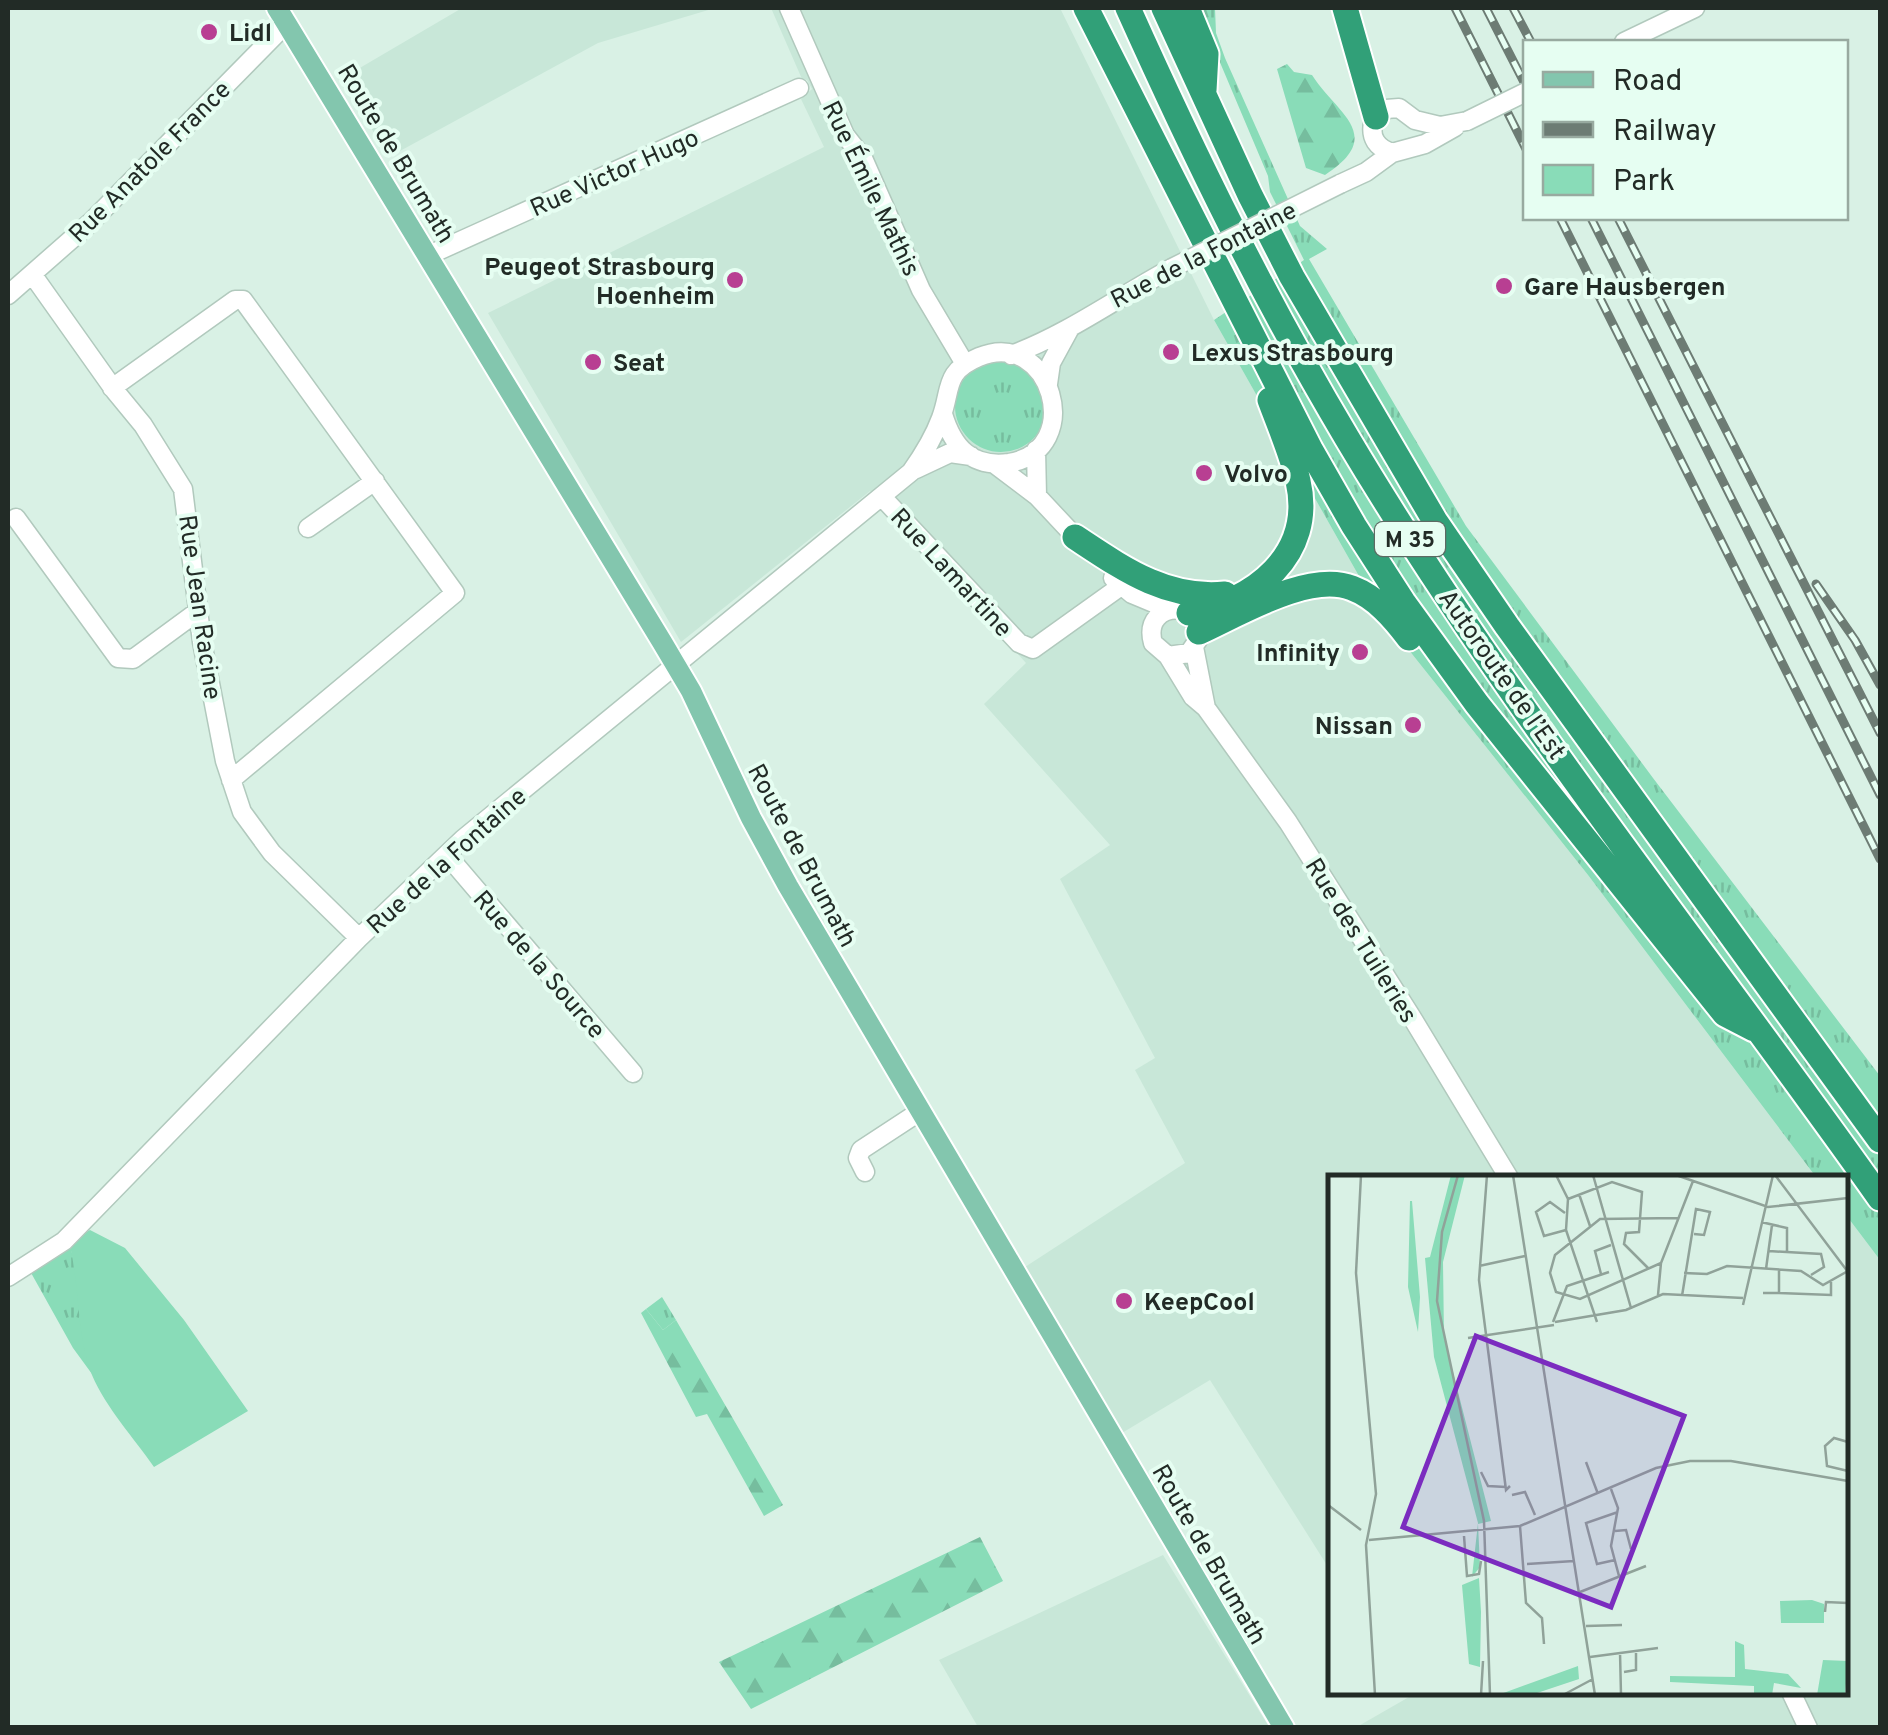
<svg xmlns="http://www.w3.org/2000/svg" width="1888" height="1735" viewBox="0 0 1888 1735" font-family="Overpass,sans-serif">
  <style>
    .built { fill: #c8e7d8 }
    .grass { fill: url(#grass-tufts) }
    .forest { fill: url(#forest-firs) }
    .green { fill: #89dcb8 }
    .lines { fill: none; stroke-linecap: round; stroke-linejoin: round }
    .minor-casing { stroke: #b1c9bd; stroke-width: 21 }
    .major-casing { stroke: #fff; stroke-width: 24 }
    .highway-casing { stroke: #fff; stroke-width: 29 }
    .minor { stroke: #fff; stroke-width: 18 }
    .major { stroke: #83c6ae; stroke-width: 20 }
    .highway { stroke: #31a078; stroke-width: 25 }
    .rail-casing { stroke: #6d7c74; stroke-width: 9 }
    .rail { stroke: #e6fef2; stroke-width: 5; stroke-dasharray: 15; stroke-linecap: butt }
    .minor-bridge-casing { stroke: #b1c9bd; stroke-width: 21; stroke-linecap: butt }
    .minor-bridge { stroke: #fff; stroke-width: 18 }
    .poi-dot { fill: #b83f92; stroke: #e6fef2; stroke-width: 4 }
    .labels { text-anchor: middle; stroke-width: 8; stroke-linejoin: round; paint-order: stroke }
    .shield { fill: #e6fef2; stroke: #5d6a63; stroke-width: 2.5 }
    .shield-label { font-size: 22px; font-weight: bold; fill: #222b26 }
    .poi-label { font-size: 25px; font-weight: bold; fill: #222b26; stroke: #e6fef2; text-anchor: start }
    .street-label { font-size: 25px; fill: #222b26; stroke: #e6fef2 }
    .inset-road { fill: none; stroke: #90a299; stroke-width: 2.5 }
    .view { fill: #7b2cbf; fill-opacity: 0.15; stroke: #7b2cbf; stroke-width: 5 }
    .inset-edge { fill: none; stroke: #222b26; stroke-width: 5 }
  </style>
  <defs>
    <pattern id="grass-tufts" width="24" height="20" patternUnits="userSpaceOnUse" patternTransform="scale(2.5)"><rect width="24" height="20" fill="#89dcb8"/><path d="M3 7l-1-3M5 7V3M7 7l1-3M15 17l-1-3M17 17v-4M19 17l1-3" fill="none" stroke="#76bd9e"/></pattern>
    <pattern id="forest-firs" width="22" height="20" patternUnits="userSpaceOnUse" patternTransform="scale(2.5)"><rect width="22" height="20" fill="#89dcb8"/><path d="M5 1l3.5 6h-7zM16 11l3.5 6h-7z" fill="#76bd9e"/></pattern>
  </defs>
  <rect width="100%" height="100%" fill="#d9f1e5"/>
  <path class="built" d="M462,8H715L598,43L389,157L341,79Z
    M771,8H1060L1214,320L1381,615L1588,875L1816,1177L1330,1178V1570L1210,1380L1122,1433L1025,1267L1185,1163L1135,1070L1155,1058L1060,879L1110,845L984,704L1026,663L870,491L681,642L488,313L824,147L801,99L812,89L807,80L802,79Z
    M1846,1215L1880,1260V1727L1355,1728L1409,1697L1408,1693L1846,1692Z
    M1163,1555L1269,1727H978L939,1660Z"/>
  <path class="grass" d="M1197,8H1215L1216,33L1225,58L1300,226L1327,249L1309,259L1466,526L1653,778L1880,1076V1260L1846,1215V1178L1816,1177L1588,875L1381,615L1214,320L1304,260L1270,192L1268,176Z
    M955 406a46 46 0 1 1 92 0a46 46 0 1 1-92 0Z
    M69,1242L77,1272L92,1374L73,1348L30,1271Z
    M662,1297L676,1320L663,1330L646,1309Z"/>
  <path class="forest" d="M1287,64L1294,72L1312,75C1336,113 1387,135 1325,175L1306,168L1277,69Z
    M646,1309L663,1330L676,1320L783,1505L764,1516L707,1414L696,1417L641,1313Z
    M980,1537L1003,1581L751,1709L719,1662Z"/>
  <path class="green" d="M90,1230L125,1248L184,1320L248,1411L154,1467C134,1438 106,1408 92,1375C76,1334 80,1285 69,1242Z"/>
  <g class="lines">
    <g class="minor-casing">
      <path id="minor" d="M789,8L845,135L863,158L921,290L965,364
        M1624,42L1695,8
        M1392,153C1377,148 1370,138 1373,123L1386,109L1399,108L1415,120L1440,126L1467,121
        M1340,184L1366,172L1392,153L1425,144L1455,127
        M429,255L799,88
        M32,274L115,391L143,425L183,489L202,642L225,761L242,812L272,853L359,938
        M8,295L90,223L287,23
        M1011,355C1068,334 1118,297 1172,268
        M1048,384L1051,363L1069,330
        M112,388L235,300H243L455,593L231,780
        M1036,450L1037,496
        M996,465L1037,496L1082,544
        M916,469L950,453L971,456
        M883,498L1019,643L1033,649L1121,586
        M16,518L118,658L133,659L197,612
        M308,528L375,481
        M1113,578L1132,594L1168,609
        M1194,647L1206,708
        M1168,656L1189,653L1198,640V625L1182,610C1160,607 1147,622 1153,643L1168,656L1193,697L1206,708L1288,822L1411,1016L1509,1178
        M447,855L633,1073
        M865,1172L858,1158L861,1150L919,1112
        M8,1277L64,1241L359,938L463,839L911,472C923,455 934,437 941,418C952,389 943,372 979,357C1051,327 1087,450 1009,463C971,468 953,447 943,414
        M1791,1692L1808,1728"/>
    </g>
    <g class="major-casing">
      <path id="major" d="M277,8L662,642L691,691L751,818L788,886L1284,1728"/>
    </g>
    <g class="highway-casing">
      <path id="highway" d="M1086,8L1310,449L1354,526L1403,602L1477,704L1725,1014L1754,1029
        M1128,8C1194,155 1264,299 1347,438C1505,704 1702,946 1880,1198
        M1164,8L1250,195L1292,277L1435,521L1507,626L1880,1140
        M1187,8L1206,54L1204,90
        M1345,8L1376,117
        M1075,537C1122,568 1166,600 1225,594
        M1189,613C1254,602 1315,555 1298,481C1292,454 1280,427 1270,400
        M1199,632C1239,614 1309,571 1352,588C1376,597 1394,618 1409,638"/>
    </g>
    <use href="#minor" class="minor"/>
    <use href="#major" class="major"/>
    <use href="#highway" class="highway"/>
    <g class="rail-casing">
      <path id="rail" d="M1455,8L1526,149
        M1486,8L1526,86
        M1513,8L1531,42
        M1560,218L1880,859
        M1591,218L1880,795
        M1618,218L1880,733
        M1816,584L1855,640L1880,685"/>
    </g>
    <use href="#rail" class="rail"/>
    <g class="minor-bridge-casing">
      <path id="minor-bridge" d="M1467,121L1526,92
        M1172,268L1340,184"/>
    </g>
    <use href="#minor-bridge" class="minor-bridge"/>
  </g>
  <g class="poi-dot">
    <circle cx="209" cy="32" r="10"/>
    <circle cx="735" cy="280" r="10"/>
    <circle cx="1504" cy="286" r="10"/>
    <circle cx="1171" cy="352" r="10"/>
    <circle cx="593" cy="362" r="10"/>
    <circle cx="1204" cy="473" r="10"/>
    <circle cx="1360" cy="652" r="10"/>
    <circle cx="1413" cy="725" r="10"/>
    <circle cx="1124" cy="1301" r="10"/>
  </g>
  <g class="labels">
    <rect class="shield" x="1375" y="522" width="70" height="34" rx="8"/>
    <g class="shield-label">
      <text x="1410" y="547">M 35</text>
    </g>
    <g class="poi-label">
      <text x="229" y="41">Lidl</text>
      <text x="715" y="275" text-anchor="end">Peugeot Strasbourg<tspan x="715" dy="29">Hoenheim</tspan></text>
      <text x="1524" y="295">Gare Hausbergen</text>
      <text x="1191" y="361">Lexus Strasbourg</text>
      <text x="613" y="371">Seat</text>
      <text x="1224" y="482">Volvo</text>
      <text x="1340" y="661" text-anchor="end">Infinity</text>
      <text x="1393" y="734" text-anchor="end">Nissan</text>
      <text x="1144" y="1310">KeepCool</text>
    </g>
    <g class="street-label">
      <text transform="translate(397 153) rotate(59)" y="9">Route de Brumath</text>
      <text transform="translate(149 161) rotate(-45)" y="9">Rue Anatole France</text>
      <text transform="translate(614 172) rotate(-24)" y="9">Rue Victor Hugo</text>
      <text transform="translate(872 188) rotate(64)" y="9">Rue Émile Mathis</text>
      <text transform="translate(1203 254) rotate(-27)" y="9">Rue de la Fontaine</text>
      <text transform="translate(952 572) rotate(47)" y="9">Rue Lamartine</text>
      <text transform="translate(201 607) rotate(82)" y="9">Rue Jean Racine</text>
      <text transform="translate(1503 674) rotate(55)" y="9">Autoroute de l’Est</text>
      <text transform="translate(803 855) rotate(62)" y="9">Route de Brumath</text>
      <text transform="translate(446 860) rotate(-42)" y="9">Rue de la Fontaine</text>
      <text transform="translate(1362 940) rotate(58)" y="9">Rue des Tuileries</text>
      <text transform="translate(540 964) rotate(49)" y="9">Rue de la Source</text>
      <text transform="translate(1210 1554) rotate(60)" y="9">Route de Brumath</text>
    </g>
  </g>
  <g transform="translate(1328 1175)">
    <rect width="520" height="520" fill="#d9f1e5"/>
    <path d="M123,0H137L115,87L116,162L163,346L150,349L152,392L144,402L150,348L106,182L97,83L102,82ZM82,26H84L92,122L90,157L80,112Z" fill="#89dcb8"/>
    <path d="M484,425L496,429V448H453L452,426Z" fill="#89dcb8"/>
    <path d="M151,403L153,437L152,492L141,489L134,410ZM407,466L416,470L417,494L460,499L473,513L446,508L444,520H426V511L342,507V501L407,502ZM495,485L520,486L517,520H489ZM250,491L251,504L203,520H170Z" fill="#89dcb8"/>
    <path class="inset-road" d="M33,0L28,98L48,319L38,370L47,520M130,0L114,57L109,126L156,346L162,520M159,0L151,105L178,315L182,311M185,0L267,520M228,0L240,24L238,55L269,147M265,0L303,133M348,0L440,32L520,23M447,0L520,97M251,19L262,51M240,24L284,7L314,17L311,57L298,58L296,69L320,93M237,38L222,27L208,37L216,61L238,55M433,47L459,53V78M441,76L493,79L496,92L483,100M333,88L252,124L228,117L222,98L227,80L272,44L350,43M151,91L197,81M438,94L444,50M356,98L379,99L399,91L473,96L495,110L520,96M273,99L267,76L283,70M435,118H451V95M451,118L503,120V107M330,120L333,88L365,6M354,121L368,34L382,37L376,60L366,59M415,130L445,0M225,147L239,111L281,97M227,147L298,135L335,119L415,123M140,163L226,150M520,267L506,263L497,271L499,291L520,296M258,287L270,319M153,297L160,311L178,312M283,314L290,333L283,371L291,401M184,320L197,317L207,340M0,330L33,355M192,351L198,428L214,443L216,469M287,356L298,355L303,374M136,361L139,401L151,399L153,386M41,365L192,351L328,293L362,286H403L520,306M287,385L269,389L258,348L290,337M199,389L246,386M252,417L318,391M497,437L498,427L520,428M258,451L294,450M292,477L293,520M262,482L330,473M296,497L308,495V475M153,520L155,486M235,520L265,504"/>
    <path class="view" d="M148,161L356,241L283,432L75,352Z"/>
    <rect width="520" height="520" class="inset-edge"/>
  </g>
  <rect width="1888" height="1735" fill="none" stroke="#222b26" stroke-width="20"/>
  <rect x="1523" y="40" width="325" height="180" fill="#e6fef2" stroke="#98aaa0" stroke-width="2.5"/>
  <rect x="1543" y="72" width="50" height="15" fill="#83c6ae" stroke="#98aaa0" stroke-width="2.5"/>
  <text x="1613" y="90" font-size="30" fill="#222b26">Road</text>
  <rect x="1543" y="122" width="50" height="15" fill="#6d7c74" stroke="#98aaa0" stroke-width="2.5"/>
  <text x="1613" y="140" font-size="30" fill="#222b26">Railway</text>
  <rect x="1543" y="165" width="50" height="30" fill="#89dcb8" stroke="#98aaa0" stroke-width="2.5"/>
  <text x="1613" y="190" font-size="30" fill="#222b26">Park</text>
</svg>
